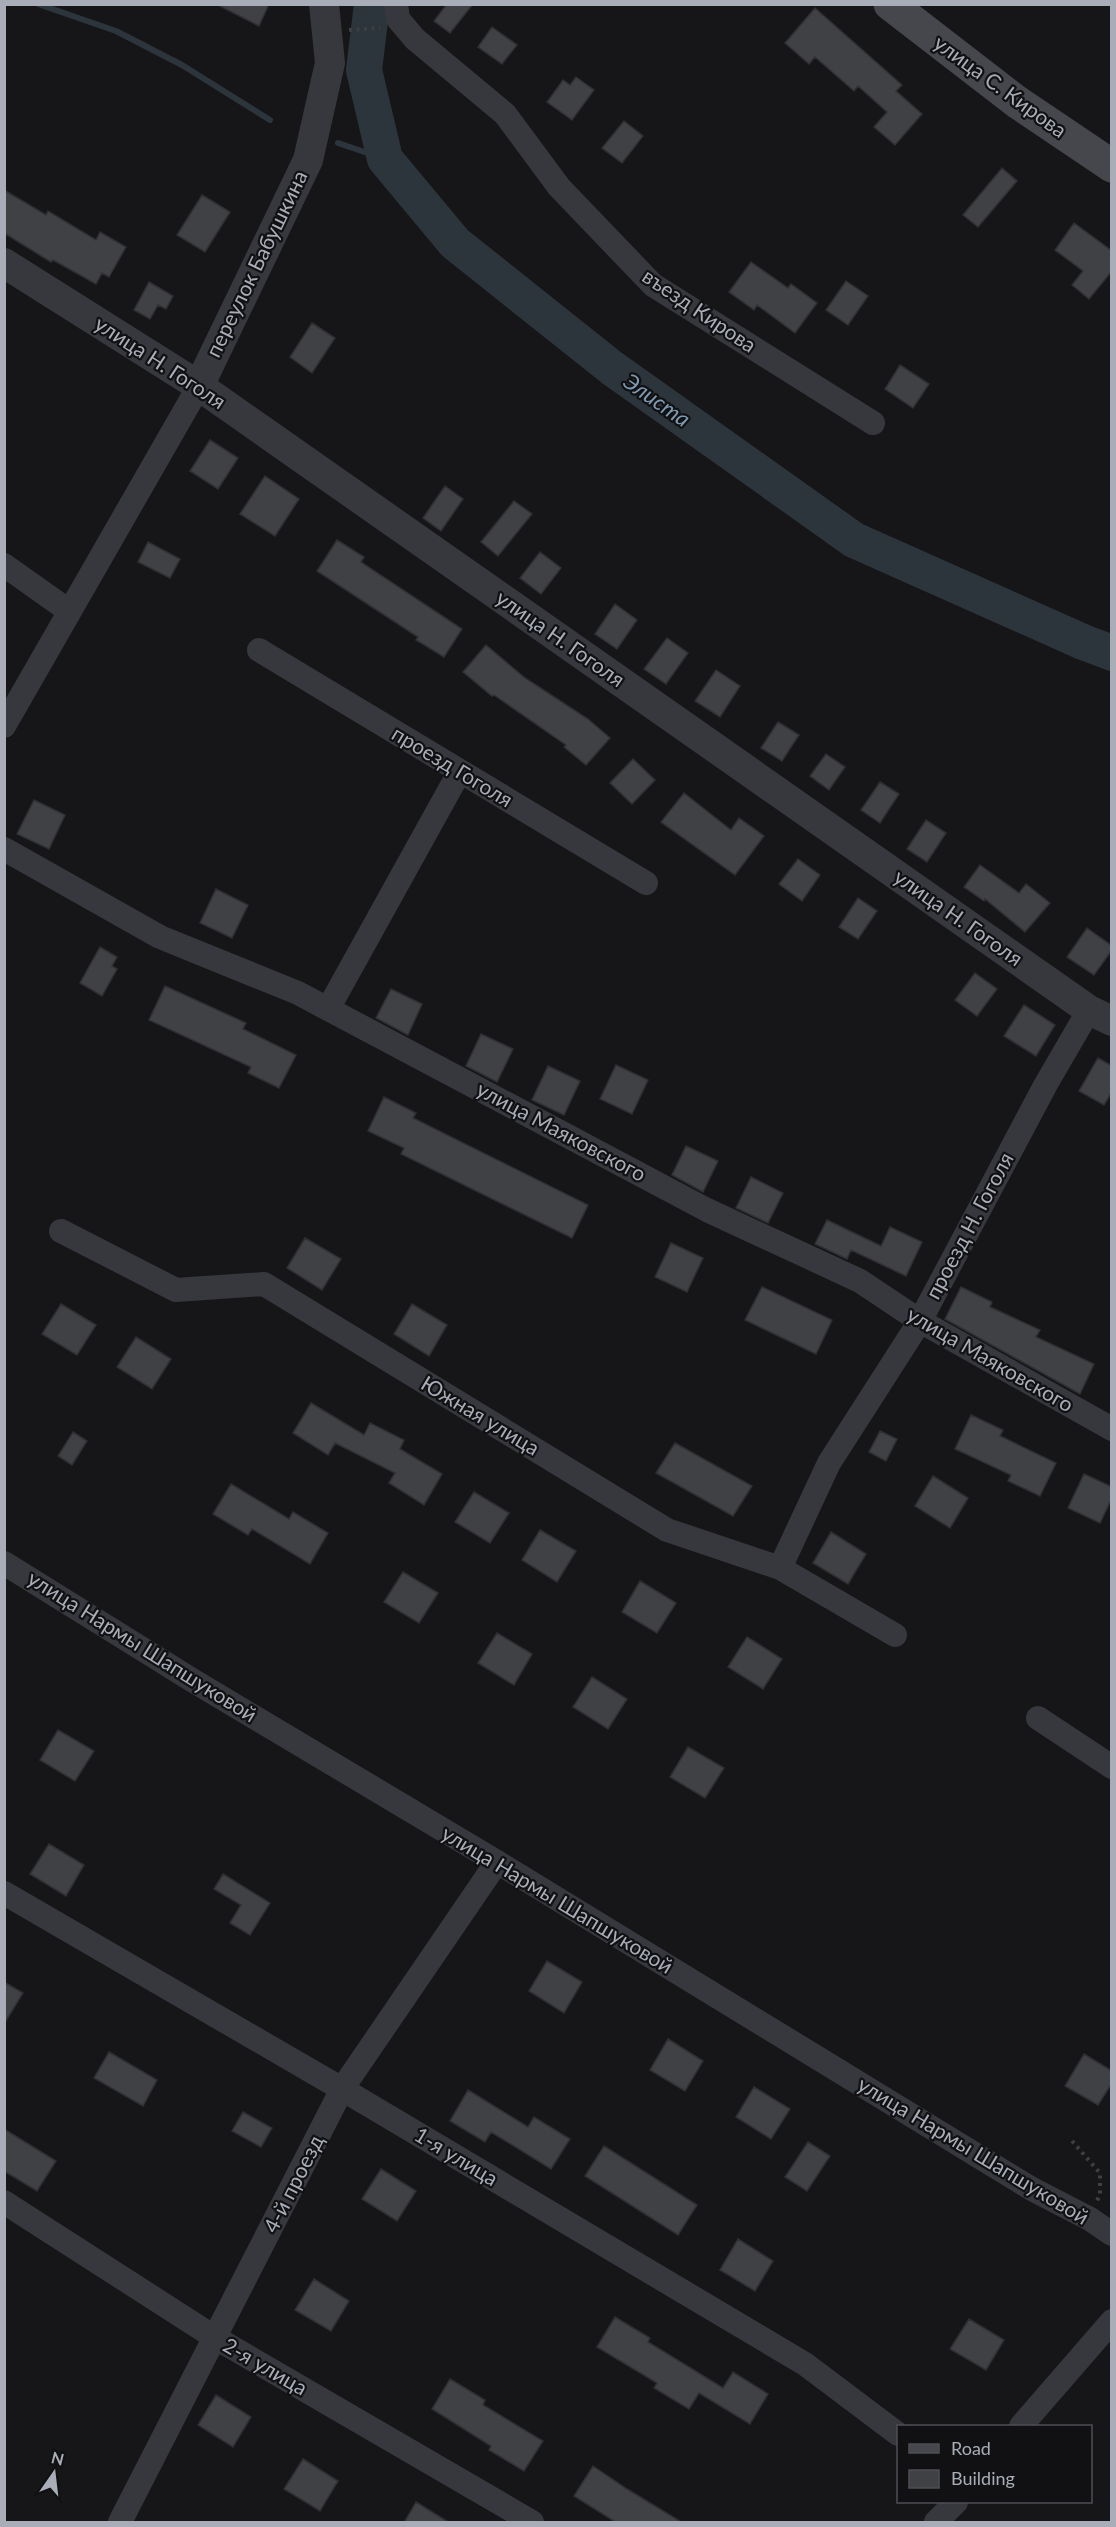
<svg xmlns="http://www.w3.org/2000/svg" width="1116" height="2527" viewBox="0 0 1116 2527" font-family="Lato,sans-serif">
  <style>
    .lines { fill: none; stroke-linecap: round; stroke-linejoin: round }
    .stream { stroke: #2c353c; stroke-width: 6 }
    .river { stroke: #2c353c; stroke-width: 36 }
    .building { fill: #404145; stroke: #303034; stroke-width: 1.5 }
    .path { stroke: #3d3f44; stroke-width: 4; stroke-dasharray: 3 4.5; stroke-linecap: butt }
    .minor { stroke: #37383d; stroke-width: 24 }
    .tertiary { stroke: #37383d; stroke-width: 30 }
    .secondary { stroke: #45474d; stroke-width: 33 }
    .labels { text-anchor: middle; stroke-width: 4.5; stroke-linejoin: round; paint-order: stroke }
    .street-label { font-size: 21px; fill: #a8adb8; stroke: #111113 }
    .water-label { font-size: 22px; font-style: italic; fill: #7f9bb3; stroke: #111113 }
  </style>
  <rect width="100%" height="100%" fill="#161618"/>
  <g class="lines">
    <path class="stream" d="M38,4L116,31L182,65L270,120
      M338,143L385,159"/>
    <path class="river" d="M372,4L364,70L385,159L455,243L612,368L854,540L1083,642L1112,653"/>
  </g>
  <path class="building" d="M216,4H269L259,26Z
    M447,4H473L450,33L434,21Z
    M815,8L902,85L896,91L922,114L895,145L874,127L887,112L858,86L854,91L815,57L809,64L785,43Z
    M492,27L517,45L502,64L478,47Z
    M576,77L594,90L572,120L547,102L563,80L570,85Z
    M624,121L643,136L622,163L602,148Z
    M1002,168L1017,181L978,227L963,215Z
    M4,190L46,215L48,211L96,240L100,232L126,247L109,277L102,273L96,284L53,260L51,262L4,233Z
    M202,195L230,212L205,252L177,235Z
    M1074,223L1112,251V271L1089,299L1072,285L1083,271L1055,250Z
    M751,262L788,288L791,284L817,303L795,333L757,305L754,310L729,292Z
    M846,281L868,296L848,325L826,310Z
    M149,282L173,296L166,309L158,305L150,319L134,310Z
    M312,323L335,338L312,373L290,357Z
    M900,365L929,384L913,408L885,389Z
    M210,440L238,458L218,489L190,471Z
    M265,476L299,499L275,536L240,514Z
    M445,486L463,499L441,531L423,518Z
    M514,501L532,514L498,556L481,542Z
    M337,540L364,557L361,562L462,629L444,657L416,640L418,637L317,571Z
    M148,542L180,559L170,578L138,562Z
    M540,552L561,568L541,594L520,578Z
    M615,604L637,620L617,649L595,634Z
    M667,638L688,653L666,684L644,669Z
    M486,645L525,678L588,719L610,738L586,765L564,747L566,745L494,695L492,696L463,672Z
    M716,670L740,686L720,717L695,701Z
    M778,722L799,735L782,761L761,748Z
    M826,754L845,767L829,790L810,776Z
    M633,759L655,780L632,804L610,783Z
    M880,782L899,794L880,823L861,810Z
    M684,793L731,830L739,818L764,836L735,875L661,822Z
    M34,800L65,815L49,849L17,834Z
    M926,820L946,833L927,862L907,849Z
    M798,859L820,875L802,901L779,884Z
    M980,865L1019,893L1026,884L1050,903L1025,932L985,899L984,901L964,887Z
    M216,889L248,905L232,938L200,923Z
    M858,898L877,911L858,939L839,927Z
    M1087,928L1112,946V950L1094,975L1067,957Z
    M100,947L117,957L112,966L117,969L102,996L80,983Z
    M975,973L997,989L977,1016L955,1000Z
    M165,986L246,1023L243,1029L296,1055L279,1088L248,1073L251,1067L149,1020Z
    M391,989L422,1004L408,1035L376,1018Z
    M1024,1005L1055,1025L1036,1056L1004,1036Z
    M481,1034L513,1049L497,1082L466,1066Z
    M1098,1058L1112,1066V1092L1104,1105L1079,1091Z
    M616,1065L648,1080L632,1114L600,1099Z
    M548,1066L580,1081L564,1115L532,1100Z
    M384,1097L416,1113L413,1118L588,1205L572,1238L401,1154L404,1148L368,1131Z
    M686,1146L718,1161L703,1192L672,1175Z
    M751,1177L783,1193L768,1223L736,1208Z
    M827,1220L881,1246L890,1227L922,1242L906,1276L851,1250L847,1259L815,1244Z
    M305,1238L341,1259L322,1290L287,1268Z
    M671,1243L703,1258L687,1292L655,1277Z
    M762,1287L832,1320L816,1354L745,1320Z
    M961,1287L992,1302L990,1307L1040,1330L1036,1337L1094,1364L1080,1394L945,1319Z
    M61,1304L96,1325L77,1355L42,1334Z
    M412,1304L447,1325L429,1356L394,1334Z
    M136,1337L171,1359L152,1389L117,1367Z
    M311,1403L364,1435L370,1423L404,1440L400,1449L442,1474L424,1505L389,1483L395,1473L335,1443L328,1455L293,1433Z
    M971,1415L1003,1430L1000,1436L1056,1463L1040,1496L1008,1481L1011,1475L955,1449Z
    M880,1431L897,1439L886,1461L869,1452Z
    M73,1432L87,1441L72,1465L58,1456Z
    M675,1443L752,1486L733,1516L656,1473Z
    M1084,1474L1112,1487V1498L1100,1523L1068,1508Z
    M933,1476L968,1498L950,1528L915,1506Z
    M231,1484L289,1519L293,1512L328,1533L310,1564L252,1529L248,1535L213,1514Z
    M474,1492L509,1513L490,1543L455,1522Z
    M540,1530L576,1551L557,1582L522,1560Z
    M831,1532L866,1554L848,1584L813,1563Z
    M403,1572L438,1593L419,1623L384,1602Z
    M640,1581L676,1603L657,1633L622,1612Z
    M497,1633L532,1654L514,1685L478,1663Z
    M747,1637L782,1659L763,1689L728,1667Z
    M592,1677L627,1699L608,1729L573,1707Z
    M58,1730L94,1751L75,1781L40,1760Z
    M688,1747L724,1768L705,1798L670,1777Z
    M49,1844L84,1865L66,1896L30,1874Z
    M223,1874L270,1903L250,1935L230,1923L241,1905L214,1889Z
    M547,1961L582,1982L564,2013L529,1991Z
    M4,1982L23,1993L4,2024Z
    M668,2039L703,2061L685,2091L650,2070Z
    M109,2052L157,2080L143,2106L94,2078Z
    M1084,2054L1112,2071V2083L1098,2105L1065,2086Z
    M754,2087L790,2109L771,2139L736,2117Z
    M468,2090L528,2127L534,2117L570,2139L551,2169L491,2132L485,2142L450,2121Z
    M243,2112L272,2128L261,2147L232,2131Z
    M4,2129L56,2161L37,2191L4,2171Z
    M808,2142L830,2156L807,2191L785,2177Z
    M604,2146L697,2205L678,2235L585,2176Z
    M381,2169L416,2191L397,2221L362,2199Z
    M738,2239L773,2261L755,2291L720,2270Z
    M314,2279L349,2301L331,2331L295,2310Z
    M615,2317L650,2338L648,2342L723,2388L733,2372L768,2394L750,2424L699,2393L689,2409L654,2388L657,2383L597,2347Z
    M969,2319L1004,2340L986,2370L950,2349Z
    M450,2379L485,2400L483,2405L543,2441L524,2471L489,2450L491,2446L432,2409Z
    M216,2395L251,2417L233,2447L198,2425Z
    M303,2459L338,2481L320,2511L284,2489Z
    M593,2466L627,2489L683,2523H617L574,2496Z
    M416,2502L450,2523H404Z"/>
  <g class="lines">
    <path class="path" d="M349,30L380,28
      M1072,2141L1100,2173V2194L1097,2201"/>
    <path class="minor" d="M396,4L398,19L415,39L505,114L559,187L653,285L873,423
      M4,565L69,611
      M259,650L646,883
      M4,726L199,386
      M4,849L160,937L298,993L707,1210L860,1281L920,1321L1112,1429
      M328,1009L460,771
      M61,1231L176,1290L264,1284L667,1530L780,1568L895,1635
      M4,1563L192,1680L497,1862L1032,2189L1090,2219L1112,2234
      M780,1568L829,1463L920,1321L1046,1084L1089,1010
      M1038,1718L1112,1767
      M4,1893L342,2089L805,2364L898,2434
      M4,2202L214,2337L532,2522
      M1021,2426L1112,2321
      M120,2522L342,2089L497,1862
      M936,2522L956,2502"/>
    <path class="tertiary" d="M4,263L199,386L1089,1010L1112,1021
      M199,386L308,160L330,63L324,4"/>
    <path class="secondary" d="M890,4L1017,102L1112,166"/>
  </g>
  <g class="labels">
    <g class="street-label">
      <text transform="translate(1000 87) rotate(36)" y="7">улица С. Кирова</text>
      <text transform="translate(257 264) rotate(-64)" y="7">переулок Бабушкина</text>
      <text transform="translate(699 311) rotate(34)" y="7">въезд Кирова</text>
      <text transform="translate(160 363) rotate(33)" y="7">улица Н. Гоголя</text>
      <text transform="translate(560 639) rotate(35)" y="7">улица Н. Гоголя</text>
      <text transform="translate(452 767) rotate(31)" y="7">проезд Гоголя</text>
      <text transform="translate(958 918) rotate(35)" y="7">улица Н. Гоголя</text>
      <text transform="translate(561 1132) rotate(28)" y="7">улица Маяковского</text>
      <text transform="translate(970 1226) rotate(-62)" y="7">проезд Н. Гоголя</text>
      <text transform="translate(990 1360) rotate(30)" y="7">улица Маяковского</text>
      <text transform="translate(480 1416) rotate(31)" y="7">Южная улица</text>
      <text transform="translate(142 1647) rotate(32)" y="7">улица Нармы Шапшуковой</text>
      <text transform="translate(557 1900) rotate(31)" y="7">улица Нармы Шапшуковой</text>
      <text transform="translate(973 2151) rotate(31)" y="7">улица Нармы Шапшуковой</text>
      <text transform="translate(456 2157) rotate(31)" y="7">1-я улица</text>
      <text transform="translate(294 2184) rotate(-63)" y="7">4-й проезд</text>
      <text transform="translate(265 2367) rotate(30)" y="7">2-я улица</text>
    </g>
    <g class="water-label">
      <text transform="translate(657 400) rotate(35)" y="8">Элиста</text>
    </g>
  </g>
  <rect width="1116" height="2527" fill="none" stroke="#a8adb8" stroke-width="12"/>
  <rect x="897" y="2425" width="195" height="78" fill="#111113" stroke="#4d4f55" stroke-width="1.5"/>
  <rect x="909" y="2444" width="30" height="9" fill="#45474d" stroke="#4d4f55" stroke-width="1.5"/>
  <text x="951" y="2455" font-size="18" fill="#a8adb8">Road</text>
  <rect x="909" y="2470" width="30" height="18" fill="#404145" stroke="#4d4f55" stroke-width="1.5"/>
  <text x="951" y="2485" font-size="18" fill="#a8adb8">Building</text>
  <g transform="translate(54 2473) rotate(14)" stroke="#111113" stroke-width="4.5" paint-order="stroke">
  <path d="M0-4.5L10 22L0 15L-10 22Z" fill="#a8adb8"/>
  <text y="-9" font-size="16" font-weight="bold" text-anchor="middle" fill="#a8adb8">N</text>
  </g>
</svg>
